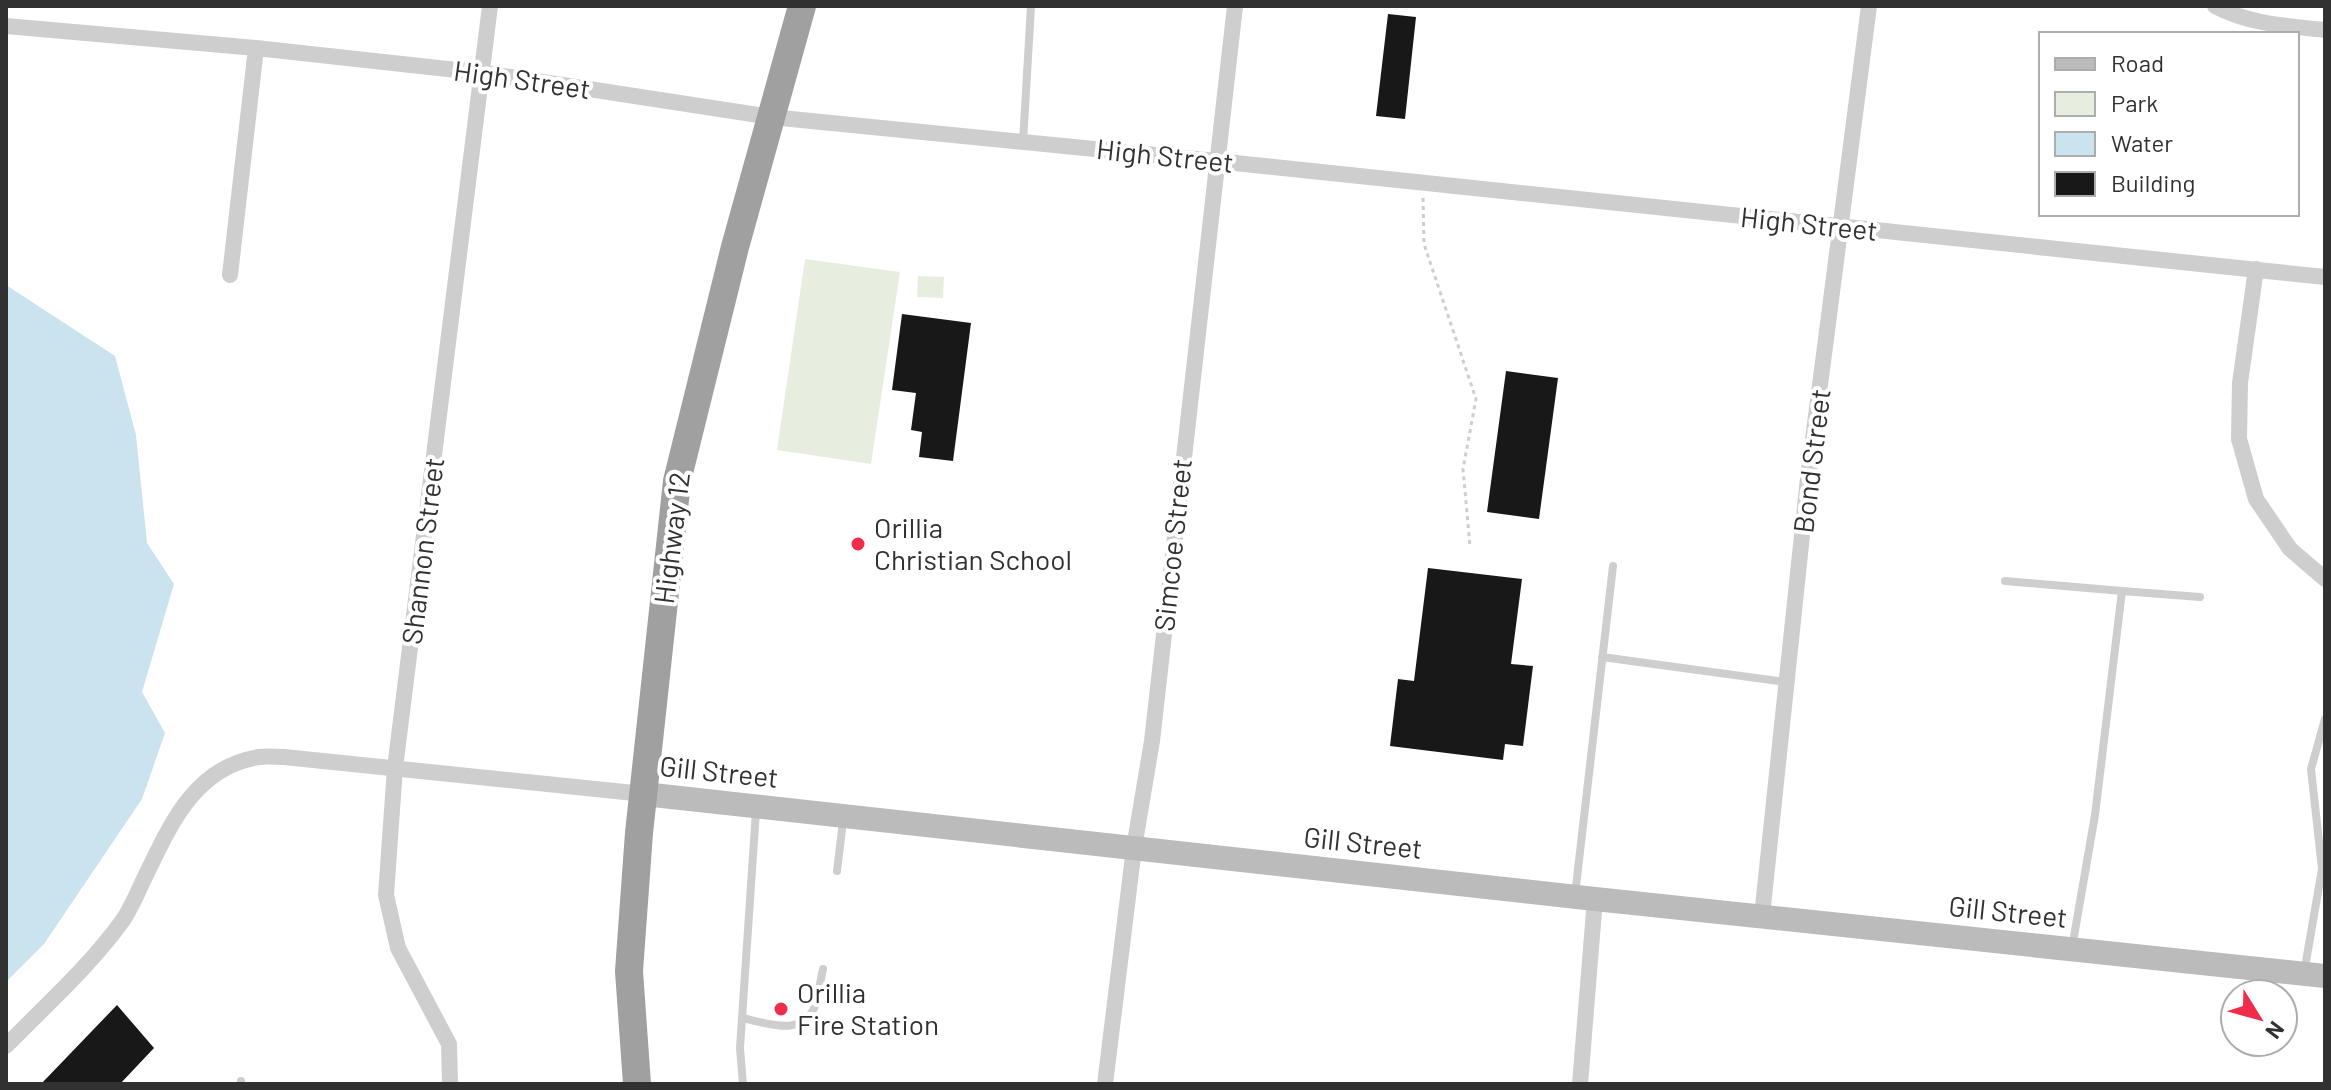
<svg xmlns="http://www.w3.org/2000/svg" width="2331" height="1090" viewBox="0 0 2331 1090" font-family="Barlow,sans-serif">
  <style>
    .green { fill: #e8eedf }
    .water { fill: #cae3ef }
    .building { fill: #181818 }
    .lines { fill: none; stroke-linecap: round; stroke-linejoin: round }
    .path { stroke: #cecece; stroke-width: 3; stroke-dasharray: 4 4; stroke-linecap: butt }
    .service { stroke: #cecece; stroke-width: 8 }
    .minor { stroke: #cecece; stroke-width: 16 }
    .secondary { stroke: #bbb; stroke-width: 24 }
    .trunk { stroke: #a0a0a0; stroke-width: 28 }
    .poi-dot { fill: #ef2c49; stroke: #fff; stroke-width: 3 }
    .labels { text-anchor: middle; stroke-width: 8; stroke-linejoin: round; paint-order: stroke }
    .street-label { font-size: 28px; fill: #313131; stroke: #fff }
    .poi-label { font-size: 28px; fill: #313131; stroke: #fff; text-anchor: start }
  </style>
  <rect width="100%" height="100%" fill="#fff"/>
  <path class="green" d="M805,259L900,272L871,464L777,450Z
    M918,276L944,277L943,298L917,297Z"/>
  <path class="water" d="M6,285L115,356L136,435L147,543L174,584L142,692L165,733L142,799L44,944L6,982Z"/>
  <path class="building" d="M1388,14L1416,17L1405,119L1376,116Z
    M902,314L971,323L953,461L919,457L922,432L911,430L916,393L892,390Z
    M1506,371L1558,378L1539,519L1487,512Z
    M1428,568L1522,579L1511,664L1533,666L1523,746L1505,744L1503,760L1390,746L1398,679L1414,681Z
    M117,1005L154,1048L120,1084H41Z"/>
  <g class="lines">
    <path class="path" d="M1423,198L1424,244L1476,399L1463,469L1470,546"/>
    <path class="service" d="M1023,142L1031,6
      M2005,581L2122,591L2095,815L2072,948
      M2122,591L2200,597
      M1602,657L1786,682
      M837,871L843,821
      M1575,895L1613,566
      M2304,973L2322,869L2311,769L2325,719
      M742,1018C767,1023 802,1038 815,1006C819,995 820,981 823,969
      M241,1084V1081
      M743,1084L740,1048L756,811"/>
    <path class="minor" d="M2215,6C2248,24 2288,26 2325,30
      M6,26L256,48L484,73L771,117L1216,161L2325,277
      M2256,269L2240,383L2239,439L2256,499L2290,549L2325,579
      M230,275L256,48
      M1762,916L1808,478L1869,6
      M6,1046C46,1005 90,966 123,920C131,908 137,894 143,881C169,828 193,767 259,757C267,756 276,757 284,757L644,794
      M450,1084L449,1044L398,948L386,895L395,768L490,6
      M1105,1084L1134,848L1152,741L1235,6
      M1580,1084L1595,899"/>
    <path class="secondary" d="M644,794L1595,899L2325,976"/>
    <path class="trunk" d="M637,1084L629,971L639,833L677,481L735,247L802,6"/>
  </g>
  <g class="poi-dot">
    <circle cx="858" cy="544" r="8"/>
    <circle cx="781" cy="1009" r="8"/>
  </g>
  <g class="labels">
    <g class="street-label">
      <text transform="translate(522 80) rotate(8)" y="10">High Street</text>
      <text transform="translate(1165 156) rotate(6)" y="10">High Street</text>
      <text transform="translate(1809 224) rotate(6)" y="10">High Street</text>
      <text transform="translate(1812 461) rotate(-83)" y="10">Bond Street</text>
      <text transform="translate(672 538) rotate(-83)" y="10">Highway 12</text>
      <text transform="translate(1173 545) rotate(-84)" y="10">Simcoe Street</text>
      <text transform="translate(423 551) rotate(-83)" y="10">Shannon Street</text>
      <text transform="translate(719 772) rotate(6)" y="10">Gill Street</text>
      <text transform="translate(1363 843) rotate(6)" y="10">Gill Street</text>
      <text transform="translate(2008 912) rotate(6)" y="10">Gill Street</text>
    </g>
    <g class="poi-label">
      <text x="874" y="538">Orillia<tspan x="874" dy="32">Christian School</tspan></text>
      <text x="797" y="1003">Orillia<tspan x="797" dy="32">Fire Station</tspan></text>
    </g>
  </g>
  <rect width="2331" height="1090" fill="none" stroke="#313131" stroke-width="16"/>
  <rect x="2039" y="32" width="260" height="184" fill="#ffffff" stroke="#adadad" stroke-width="2"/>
  <rect x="2055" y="58" width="40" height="12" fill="#bbbbbb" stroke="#adadad" stroke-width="2"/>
  <text x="2111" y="72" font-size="24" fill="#313131">Road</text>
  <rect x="2055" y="92" width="40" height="24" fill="#e8eedf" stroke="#adadad" stroke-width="2"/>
  <text x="2111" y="112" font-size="24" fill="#313131">Park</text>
  <rect x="2055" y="132" width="40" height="24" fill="#cae3ef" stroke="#adadad" stroke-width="2"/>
  <text x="2111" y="152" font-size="24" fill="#313131">Water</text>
  <rect x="2055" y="172" width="40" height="24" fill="#181818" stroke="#adadad" stroke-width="2"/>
  <text x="2111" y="192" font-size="24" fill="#313131">Building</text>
  <g transform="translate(2259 1018) rotate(127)"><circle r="38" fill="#ffffff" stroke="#adadad" stroke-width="2"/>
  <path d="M0-6L14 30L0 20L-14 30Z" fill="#ef2c49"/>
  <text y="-12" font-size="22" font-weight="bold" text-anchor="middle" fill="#313131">N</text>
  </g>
</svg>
